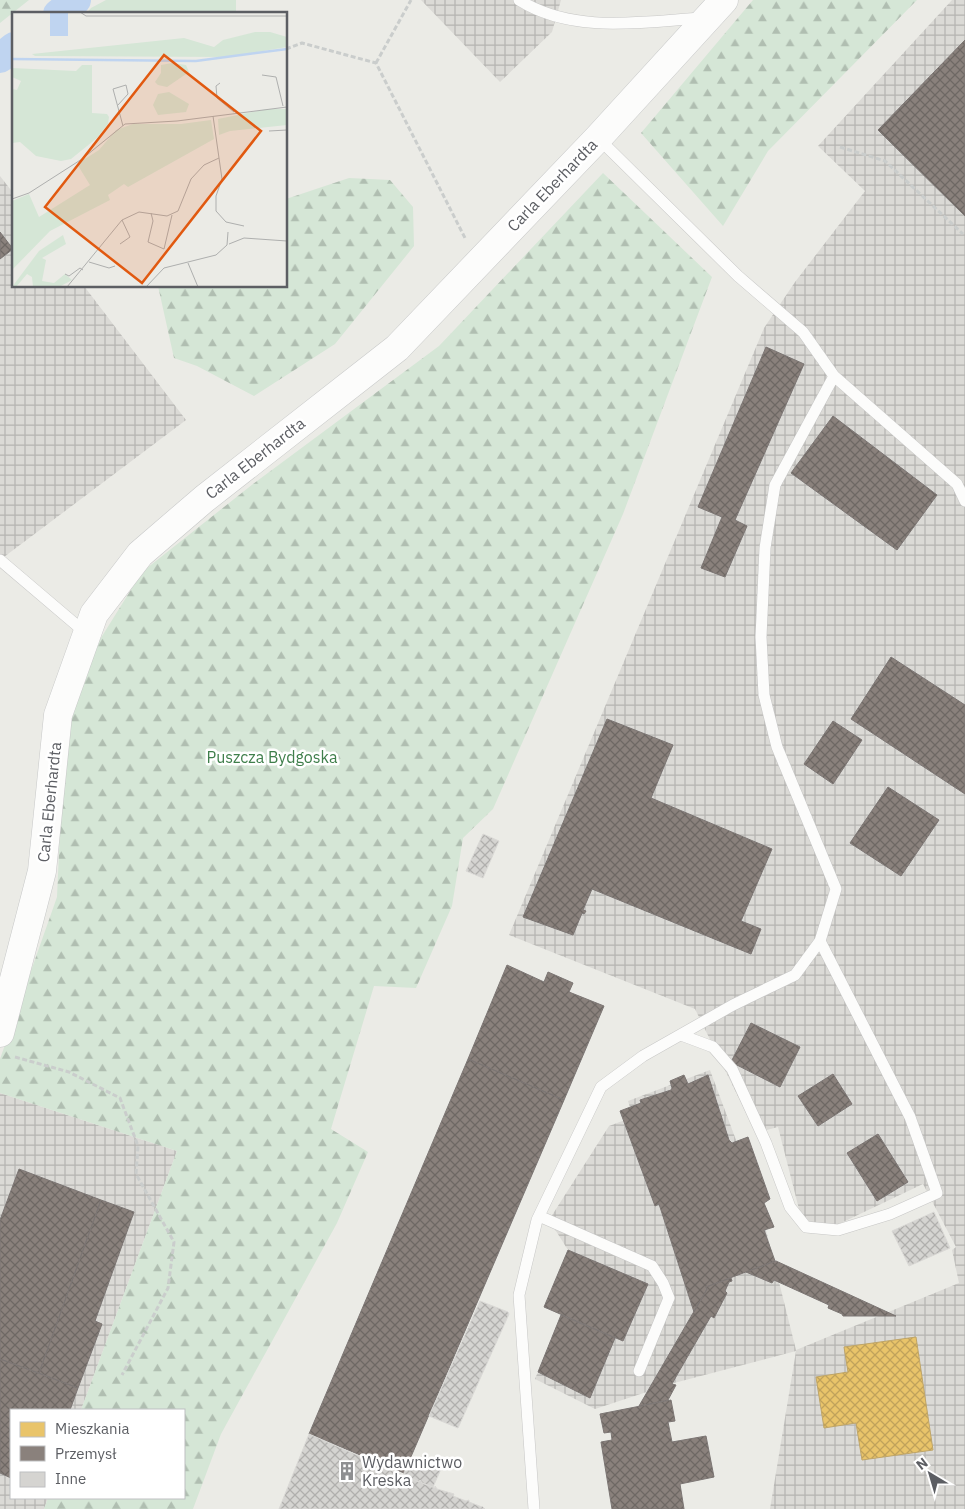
<svg xmlns="http://www.w3.org/2000/svg" width="965" height="1509" viewBox="0 0 965 1509" font-family="'IBM Plex Sans',sans-serif">
  <style>
    .industrial { fill: url(#industrial-grid) }
    .grass { fill: #d5e6d6 }
    .forest { fill: url(#forest-firs) }
    .homes { fill: url(#homes-cross-hatch); stroke: #bfa568 }
    .industry { fill: url(#industry-cross-hatch); stroke: #7c7674 }
    .lines { fill: none; stroke-linecap: round; stroke-linejoin: round }
    .canal { stroke: #bfd4f0; stroke-width: 30 }
    .building { fill: url(#building-cross-hatch); stroke: #dad9d6 }
    .lane-casing { stroke: #c7c7c6; stroke-width: 12 }
    .secondary-casing { stroke: #c7c8c8; stroke-width: 29 }
    .path { stroke: #cacdcc; stroke-width: 3; stroke-dasharray: 5 2.5; stroke-linecap: butt }
    .lane { stroke: #fcfcfb; stroke-width: 11 }
    .secondary { stroke: #fcfcfb; stroke-width: 28 }
    .labels { text-anchor: middle; stroke-width: 5; stroke-linejoin: round; paint-order: stroke }
    .street-label { font-size: 16px; fill: #5c5e63; stroke: #fff }
    .park-label { font-size: 16px; fill: #3f7f4b; stroke: #fff }
    .poi-label { font-size: 16px; fill: #5c5e63; stroke: #fff; text-anchor: start }
    .inset-river { fill: none; stroke: #bfd4f0; stroke-width: 2.5 }
    .inset-road { fill: none; stroke: #aeafae; stroke-width: 1 }
    .view { fill: #e15910; fill-opacity: 0.15; stroke: #e15910; stroke-width: 2.5 }
    .inset-edge { fill: none; stroke: #5c5e63; stroke-width: 2.5 }
  </style>
  <defs>
    <pattern id="industrial-grid" width="8" height="8" patternUnits="userSpaceOnUse" patternTransform="scale(1.25)"><rect width="8" height="8" fill="#dbdad6"/><path d="M0 4h8M4 0v8" fill="none" stroke="#b5b4b1"/></pattern>
    <pattern id="forest-firs" width="22" height="20" patternUnits="userSpaceOnUse" patternTransform="scale(1.25)"><rect width="22" height="20" fill="#d5e6d6"/><path d="M5 1l3.5 6h-7zM16 11l3.5 6h-7z" fill="#b0beb1"/></pattern>
    <pattern id="homes-cross-hatch" width="8" height="8" patternUnits="userSpaceOnUse" patternTransform="scale(1.25)"><rect width="8" height="8" fill="#e9c46a"/><path d="M0 0l8 8M0 8l8-8" fill="none" stroke="#c0a25b"/></pattern>
    <pattern id="industry-cross-hatch" width="8" height="8" patternUnits="userSpaceOnUse" patternTransform="scale(1.25)"><rect width="8" height="8" fill="#8a817c"/><path d="M0 0l8 8M0 8l8-8" fill="none" stroke="#6e6864"/></pattern>
    <pattern id="building-cross-hatch" width="8" height="8" patternUnits="userSpaceOnUse" patternTransform="scale(1.25)"><rect width="8" height="8" fill="#d5d4d1"/><path d="M0 0l8 8M0 8l8-8" fill="none" stroke="#b0afad"/></pattern>
  </defs>
  <rect width="100%" height="100%" fill="#ebebe6"/>
  <path class="industrial" d="M421,0H561L552,32L500,82Z
    M952,0H965V1509H770L796,1351L674,1383L595,1409L535,1379L561,1315L544,1307L568,1250L549,1220L609,1126L633,1117L628,1101L710,1070L759,1202L796,1350L959,1283L952,1250L956,1247L923,1184L822,1232L800,1213L778,1127L756,1133L695,1009L509,935L764,328L795,282L865,191L818,146Z
    M0,176L14,194V286H84L186,420L0,560Z
    M0,1093L177,1151L81,1410H11V1498H48L44,1509H0Z"/>
  <path class="grass" d="M106,0H236V14H86L91,8Z"/>
  <path class="forest" d="M0,0H29L0,23Z
    M753,0H917L768,151L723,226L641,133Z
    M603,173L712,277L623,514L493,809L463,838L452,906L416,988L374,986L331,1129L368,1152L337,1223L221,1434L193,1509H44L48,1498H184V1410H81L177,1151L0,1093V1059L57,897L66,694L142,572L253,484L439,346Z
    M349,178L390,180L413,207L414,246L335,344L254,396L197,366L174,358L158,286H286V199Z"/>
  <path class="homes" d="M916,1337L933,1450L862,1460L856,1423L824,1428L816,1377L848,1372L844,1347Z"/>
  <path class="industry" d="M965,40V216L878,130Z
    M0,232L13,249L0,259Z
    M766,347L804,364L735,520L747,526L725,577L701,568L722,517L698,507Z
    M833,416L937,495L897,550L791,473Z
    M891,657L965,705V794L851,719Z
    M607,719L673,745L651,798L772,849L741,921L761,929L751,954L592,889L583,910L586,911L584,914L582,913L573,935L523,917Z
    M833,721L862,740L833,784L804,764Z
    M888,787L939,820L901,876L850,843Z
    M507,965L544,982L548,972L573,983L569,992L604,1006L564,1100L468,1059Z
    M751,1023L800,1047L780,1087L731,1062Z
    M468,1059L564,1100L404,1473L309,1434Z
    M833,1074L852,1104L818,1126L798,1096Z
    M684,1075L688,1084L708,1075L729,1140L732,1143L748,1137L770,1199L764,1203L774,1227L764,1230L775,1261L706,1287L707,1289L694,1312L659,1204L655,1206L620,1111L641,1103L640,1100L671,1090L672,1088L670,1081Z
    M878,1134L908,1182L877,1201L847,1153Z
    M19,1169L101,1200L39,1373L0,1359V1220Z
    M101,1200L134,1212L95,1321L102,1324L78,1388L39,1373Z
    M568,1250L648,1284L623,1341L544,1307Z
    M776,1261L896,1316H843L842,1314L828,1308L829,1305L774,1280L772,1283L746,1272Z
    M731,1278L732,1281L729,1282L725,1291L727,1293L714,1318L711,1316L677,1375L672,1384L676,1385L668,1400L639,1406L707,1289L706,1287Z
    M561,1315L615,1338L590,1398L538,1372Z
    M0,1359L78,1388L70,1410H11V1478L0,1473Z
    M671,1400L675,1421L668,1422L672,1442L706,1436L714,1477L680,1484L684,1509H612L601,1442L612,1440L611,1432L604,1433L600,1414Z"/>
  <g class="lines">
    <path class="canal" d="M58,14L76,0
      M0,58L14,47"/>
  </g>
  <path class="building" d="M483,834L499,841L483,878L466,871Z
    M934,1212L950,1248L909,1266L892,1231Z
    M480,1301L508,1312L509,1314L458,1428L429,1416Z
    M309,1434L419,1482L420,1480L422,1483L435,1488V1486L437,1489L454,1494L453,1496L466,1501L469,1500V1502L482,1507V1506L485,1509H279Z
    M412,1457L441,1469L433,1487L422,1483L420,1480L419,1482L406,1476L404,1473Z"/>
  <g class="lines">
    <g class="lane-casing">
      <path id="lane" d="M519,0C573,34 641,22 702,18
        M834,376L957,484L965,501
        M0,560L87,634
        M681,1035L713,1047L732,1069L766,1143L790,1207L806,1227L838,1230L890,1214L937,1193L910,1117L820,941
        M539,1216L652,1266L663,1283L669,1298L639,1371
        M534,1509L519,1295L537,1220L601,1087L643,1056L733,1005L795,975L820,941L836,889L777,747L764,695L761,637L765,548L775,485L834,376L803,332L738,276L598,138"/>
    </g>
    <g class="secondary-casing">
      <path id="secondary" d="M0,1033L42,871L58,715L94,614L140,554L204,499L397,348L598,138L724,0"/>
    </g>
    <path class="path" d="M286,49L302,43L376,63L465,238
      M376,63L411,0
      M840,147L885,161L963,234
      M15,1057L69,1072L120,1098L138,1146L136,1174L174,1242L168,1288L122,1375"/>
    <use href="#lane" class="lane"/>
    <use href="#secondary" class="secondary"/>
  </g>
  <defs>
    <g id="building-bare" transform="scale(1.5)"><path d="M-4-6H4V6H1V3H-1V6H-4ZM-2.5-4.3h1.7v1.8h-1.7ZM.8-4.3h1.7v1.8H.8ZM-2.5-1h1.7V.8h-1.7ZM.8-1h1.7V.8H.8Z" fill="#8e8f91" stroke="#fff" stroke-width="2.5" paint-order="stroke"/></g>
  </defs>
  <g fill-rule="evenodd">
    <use href="#building-bare" x="347" y="1471"/>
  </g>
  <g class="labels">
    <g class="street-label">
      <text transform="translate(552 185) rotate(-46)" y="6">Carla Eberhardta</text>
      <text transform="translate(255 458) rotate(-38)" y="6">Carla Eberhardta</text>
      <text transform="translate(49 802) rotate(-84)" y="6">Carla Eberhardta</text>
    </g>
    <g class="park-label">
      <text x="272" y="763">Puszcza Bydgoska</text>
    </g>
    <g class="poi-label">
      <text x="362" y="1468">Wydawnictwo<tspan x="362" dy="18">Kreska</tspan></text>
    </g>
  </g>
  <g transform="translate(12 12)">
    <rect width="275" height="275" fill="#ebebe6"/>
    <path d="M160,51L174,53L177,60L155,75L146,73L143,70L149,61V53Z" fill="#d5e6d6"/>
    <path d="M243,20H258L275,25V35L216,45L23,44L20,42L172,26L202,35L211,28ZM70,53H80V101L95,102L97,105L96,112L85,126L59,147L49,149L24,144L8,130L0,131V77L5,78L9,69L0,65V56L64,59ZM157,80L177,92L174,100L146,103L141,93L146,82ZM255,97H275V113L218,119L207,123L206,107ZM199,108L202,127L116,175L112,172L96,183L98,188L38,219L0,258V189L17,182L27,205L78,173L65,152L87,138L104,118L121,112H169ZM51,223L54,232L30,246L34,248L30,269L42,271L53,262L60,268L47,275H21L20,265L15,262L4,275H0L27,239Z" fill="#d5e6d6"/>
    <path d="M38,0H56V24H38Z" fill="#bfd4f0"/>
    <path class="inset-river" d="M0,47L184,49L275,37"/>
    <path class="inset-road" d="M68,0L74,4H275M250,63L264,65L271,94M208,71L204,74L205,86L222,100M106,93L116,82L114,73L101,77L111,114M257,119L275,118M207,146L210,167L204,184V199L214,210L232,214M0,187L17,181L70,147L113,112L165,109L275,95M139,201L141,209L136,230L152,237L160,203M108,232L118,225L110,208M217,232L232,226L275,229M77,250L97,256L103,254M176,251L186,275M53,262L57,264L68,256L71,258M55,275L110,208L127,200L155,204L166,199L179,167L192,153L207,146L201,104M134,275L152,256L204,243L215,233L216,220"/>
    <path class="view" d="M152,43L249,119L130,271L33,195Z"/>
    <rect width="275" height="275" class="inset-edge"/>
  </g>
  <rect x="10" y="1409" width="175" height="90" fill="#ffffff" stroke="#bebfc1"/>
  <rect x="20" y="1422" width="25" height="15" fill="#e9c46a" stroke="#bebfc1"/>
  <text x="55" y="1434" font-size="15" fill="#5c5e63">Mieszkania</text>
  <rect x="20" y="1446" width="25" height="15" fill="#8a817c" stroke="#bebfc1"/>
  <text x="55" y="1459" font-size="15" fill="#5c5e63">Przemysł</text>
  <rect x="20" y="1472" width="25" height="15" fill="#d5d4d1" stroke="#bebfc1"/>
  <text x="55" y="1484" font-size="15" fill="#5c5e63">Inne</text>
  <g transform="translate(930 1474) rotate(322)" stroke="#ffffff" stroke-width="4" paint-order="stroke">
  <path d="M0-4L9 19L0 12L-9 19Z" fill="#5c5e63"/>
  <text y="-8" font-size="14" font-weight="bold" text-anchor="middle" fill="#5c5e63">N</text>
  </g>
</svg>
